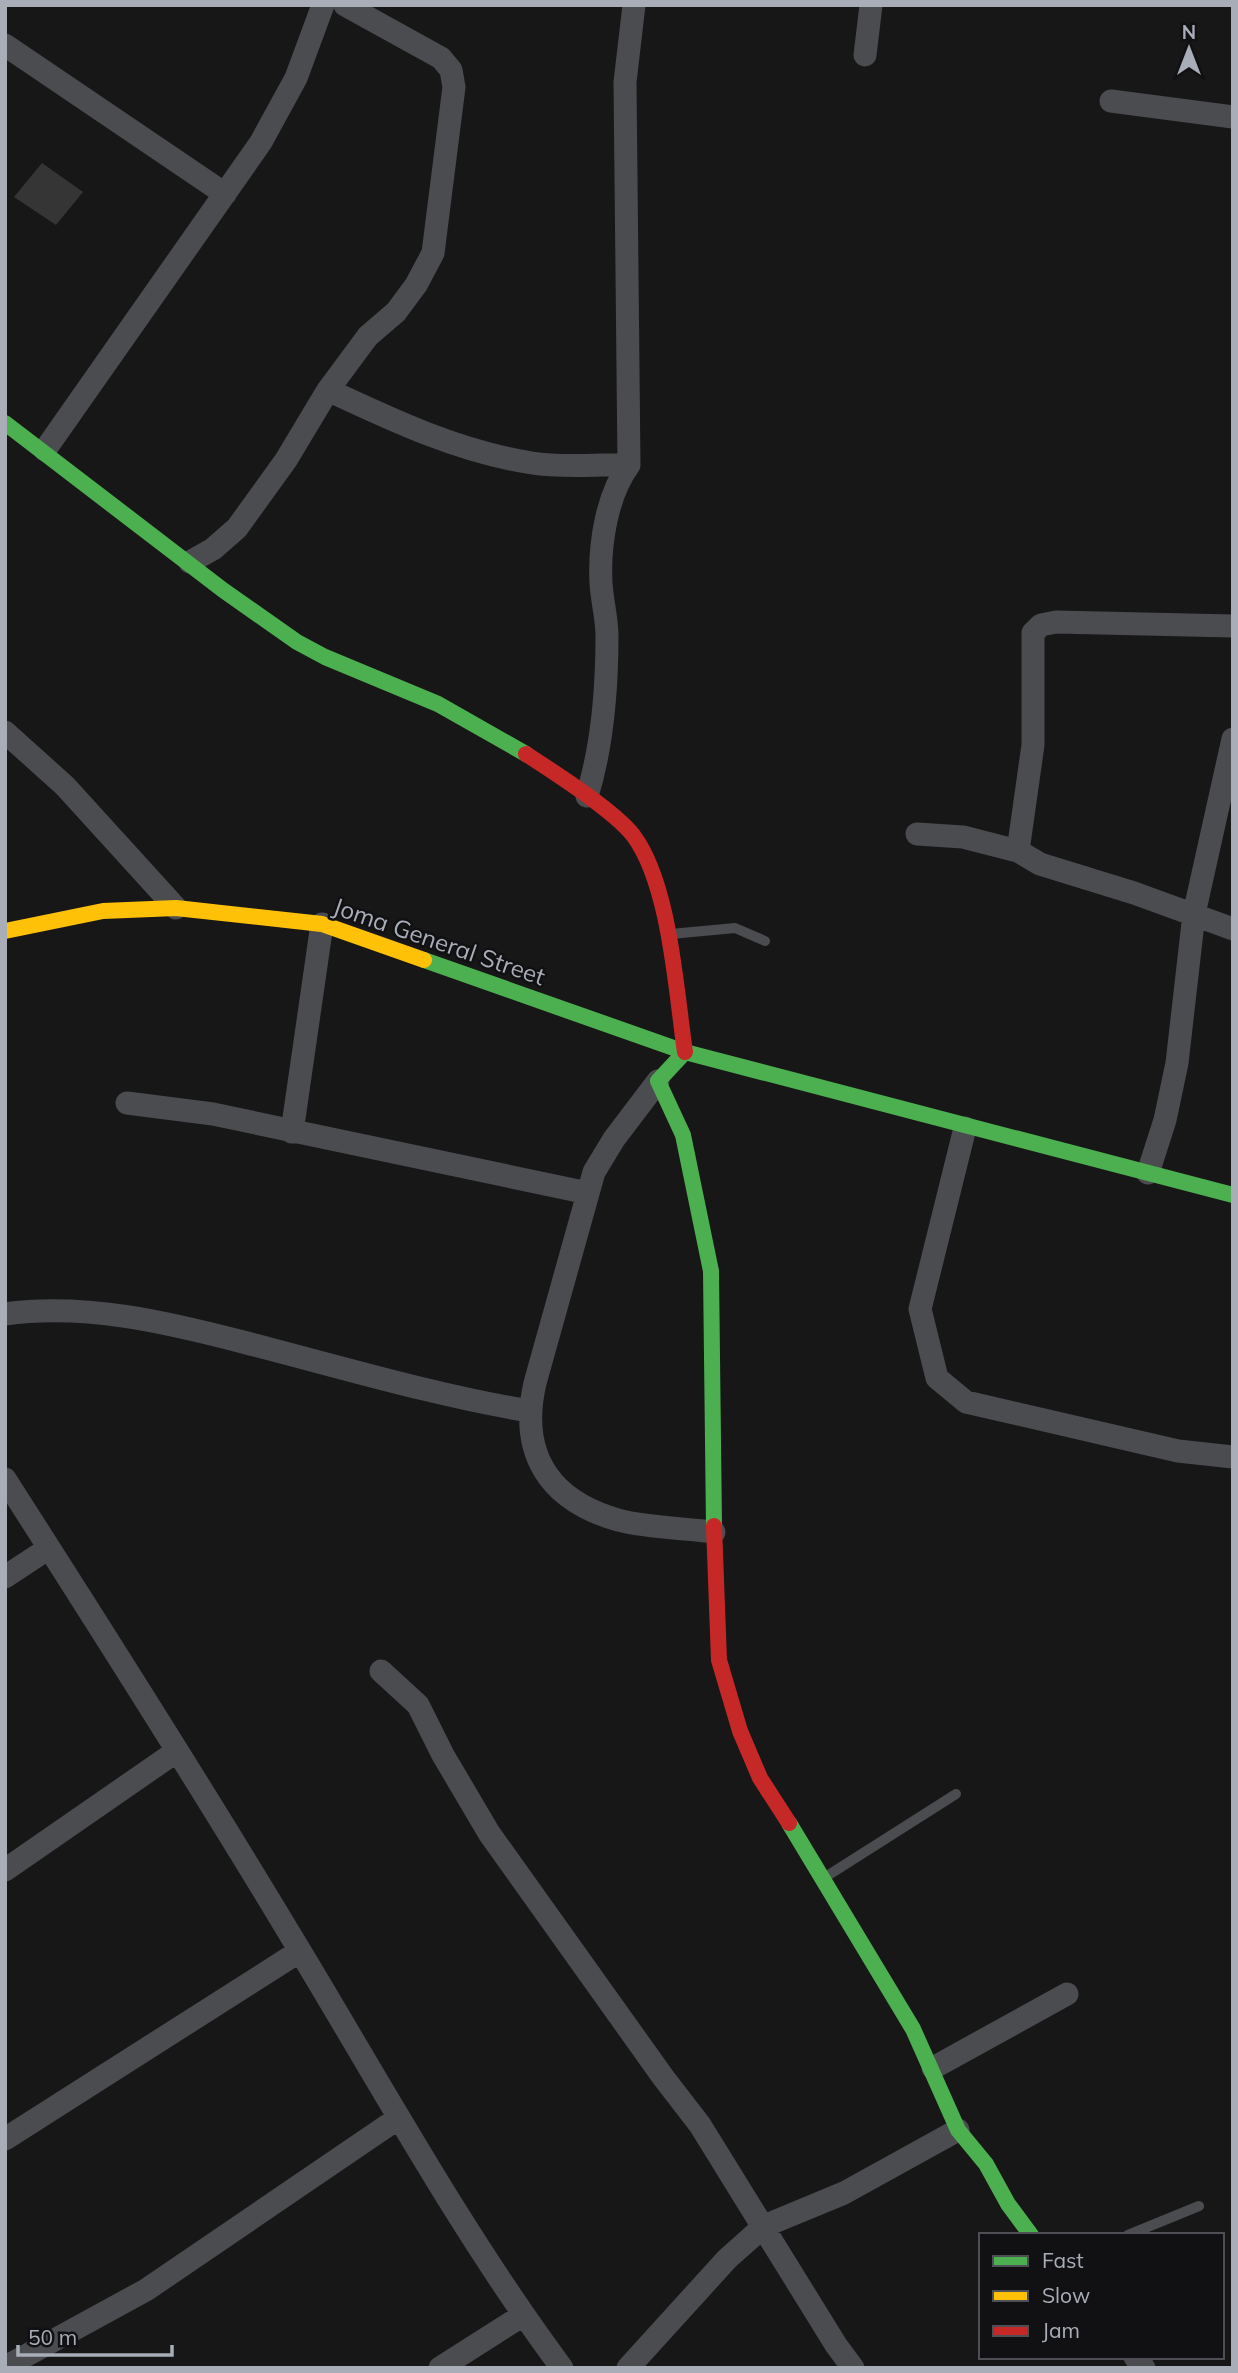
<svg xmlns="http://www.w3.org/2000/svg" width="1238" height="2373" viewBox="0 0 1238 2373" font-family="Mulish,sans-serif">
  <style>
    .building { fill: #353536 }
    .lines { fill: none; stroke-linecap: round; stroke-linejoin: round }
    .lane { stroke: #4b4c50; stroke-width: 10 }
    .street { stroke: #4b4c50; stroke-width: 23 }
    .fast { stroke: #4caf50; stroke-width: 16 }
    .slow { stroke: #ffc107; stroke-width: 16 }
    .jam { stroke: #c62828; stroke-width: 16 }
    .labels { text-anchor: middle; stroke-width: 5; stroke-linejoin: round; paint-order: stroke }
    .street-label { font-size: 24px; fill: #a8adb8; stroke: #111113 }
  </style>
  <rect width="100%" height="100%" fill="#171717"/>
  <path class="building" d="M42,163L83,192L56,225L14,197Z"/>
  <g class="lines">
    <path class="lane" d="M671,934L735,928L765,941
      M827,1876L956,1794
      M1128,2235L1199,2206"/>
    <path class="street" d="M5,45L225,194
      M865,55L871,5
      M1111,101L1233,117
      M328,390C394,421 460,452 532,463C563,468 598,464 629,465
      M45,450L261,142L296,78L323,5
      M190,562L213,549L237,528L286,460L328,390L368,336L396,312L416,285L433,253L454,87L451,70L441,58L345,5
      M5,732L65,786L176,908
      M587,796C603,744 607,690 607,636C607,618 602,601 601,583C599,544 607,495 629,465L625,82L634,5
      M917,834L963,837L1018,851L1040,864L1134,893L1233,929
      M1018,851L1033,745V633L1041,625L1056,622L1233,626
      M658,1081L614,1139L594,1172L535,1383C519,1453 548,1500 618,1520C648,1528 683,1528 714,1532
      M127,1103L213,1114L588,1193
      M965,1128L920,1309L937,1378L966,1402L1178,1451L1233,1457
      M292,1132L322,924
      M1148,1173L1165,1120L1177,1063L1194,914L1233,739
      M5,1314C85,1303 166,1322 243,1342C337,1366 433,1395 529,1411
      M5,1479C105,1635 205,1792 300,1951C385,2092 464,2236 562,2368
      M5,1577L49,1548
      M381,1671L418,1705L443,1755L489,1833L663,2077L700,2125L836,2345L853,2368
      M5,1870L177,1751
      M933,2068L1067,1994
      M5,2139L300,1951
      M1135,2357L1144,2368
      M5,2367L146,2290L397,2119
      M440,2368L523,2315
      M628,2368L727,2259L764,2226L844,2193L958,2130"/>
    <path class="fast" d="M5,423L223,590L297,642L325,657L438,704L526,754
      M424,960L685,1052L1233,1195
      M685,1052L658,1081L683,1135L711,1271L714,1526
      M789,1823L913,2029L958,2130L986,2164L1008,2204L1031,2235"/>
    <path class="slow" d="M5,931L103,911L176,908L322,924L424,960"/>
    <path class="jam" d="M526,754C555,773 613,810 633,835C670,884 676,991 685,1052
      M714,1526L719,1660L740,1731L760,1778L789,1823"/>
  </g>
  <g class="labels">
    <g class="street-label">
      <text transform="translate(439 942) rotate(19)" y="8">Joma General Street</text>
    </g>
  </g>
  <rect width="1238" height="2373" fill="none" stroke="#a8adb8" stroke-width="14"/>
  <rect x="979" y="2233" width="245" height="126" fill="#111113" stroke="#4d4f55" stroke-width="2"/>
  <rect x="993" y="2256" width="35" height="10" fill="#4caf50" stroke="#4d4f55" stroke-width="2"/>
  <text x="1042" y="2268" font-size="21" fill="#a8adb8">Fast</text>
  <rect x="993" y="2291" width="35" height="10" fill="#ffc107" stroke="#4d4f55" stroke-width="2"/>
  <text x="1042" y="2303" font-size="21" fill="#a8adb8">Slow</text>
  <rect x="993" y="2326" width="35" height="10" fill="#c62828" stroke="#4d4f55" stroke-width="2"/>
  <text x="1042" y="2338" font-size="21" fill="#a8adb8">Jam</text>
  <g transform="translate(1189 49)" stroke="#111113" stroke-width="5" paint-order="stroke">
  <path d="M0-5L12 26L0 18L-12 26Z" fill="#a8adb8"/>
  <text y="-10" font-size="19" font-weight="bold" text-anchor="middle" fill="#a8adb8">N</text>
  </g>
  <path d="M18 2345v10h154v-10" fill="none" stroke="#a8adb8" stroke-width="3.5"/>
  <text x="28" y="2345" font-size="21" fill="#a8adb8" stroke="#111113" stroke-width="5" paint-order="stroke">50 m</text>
</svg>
